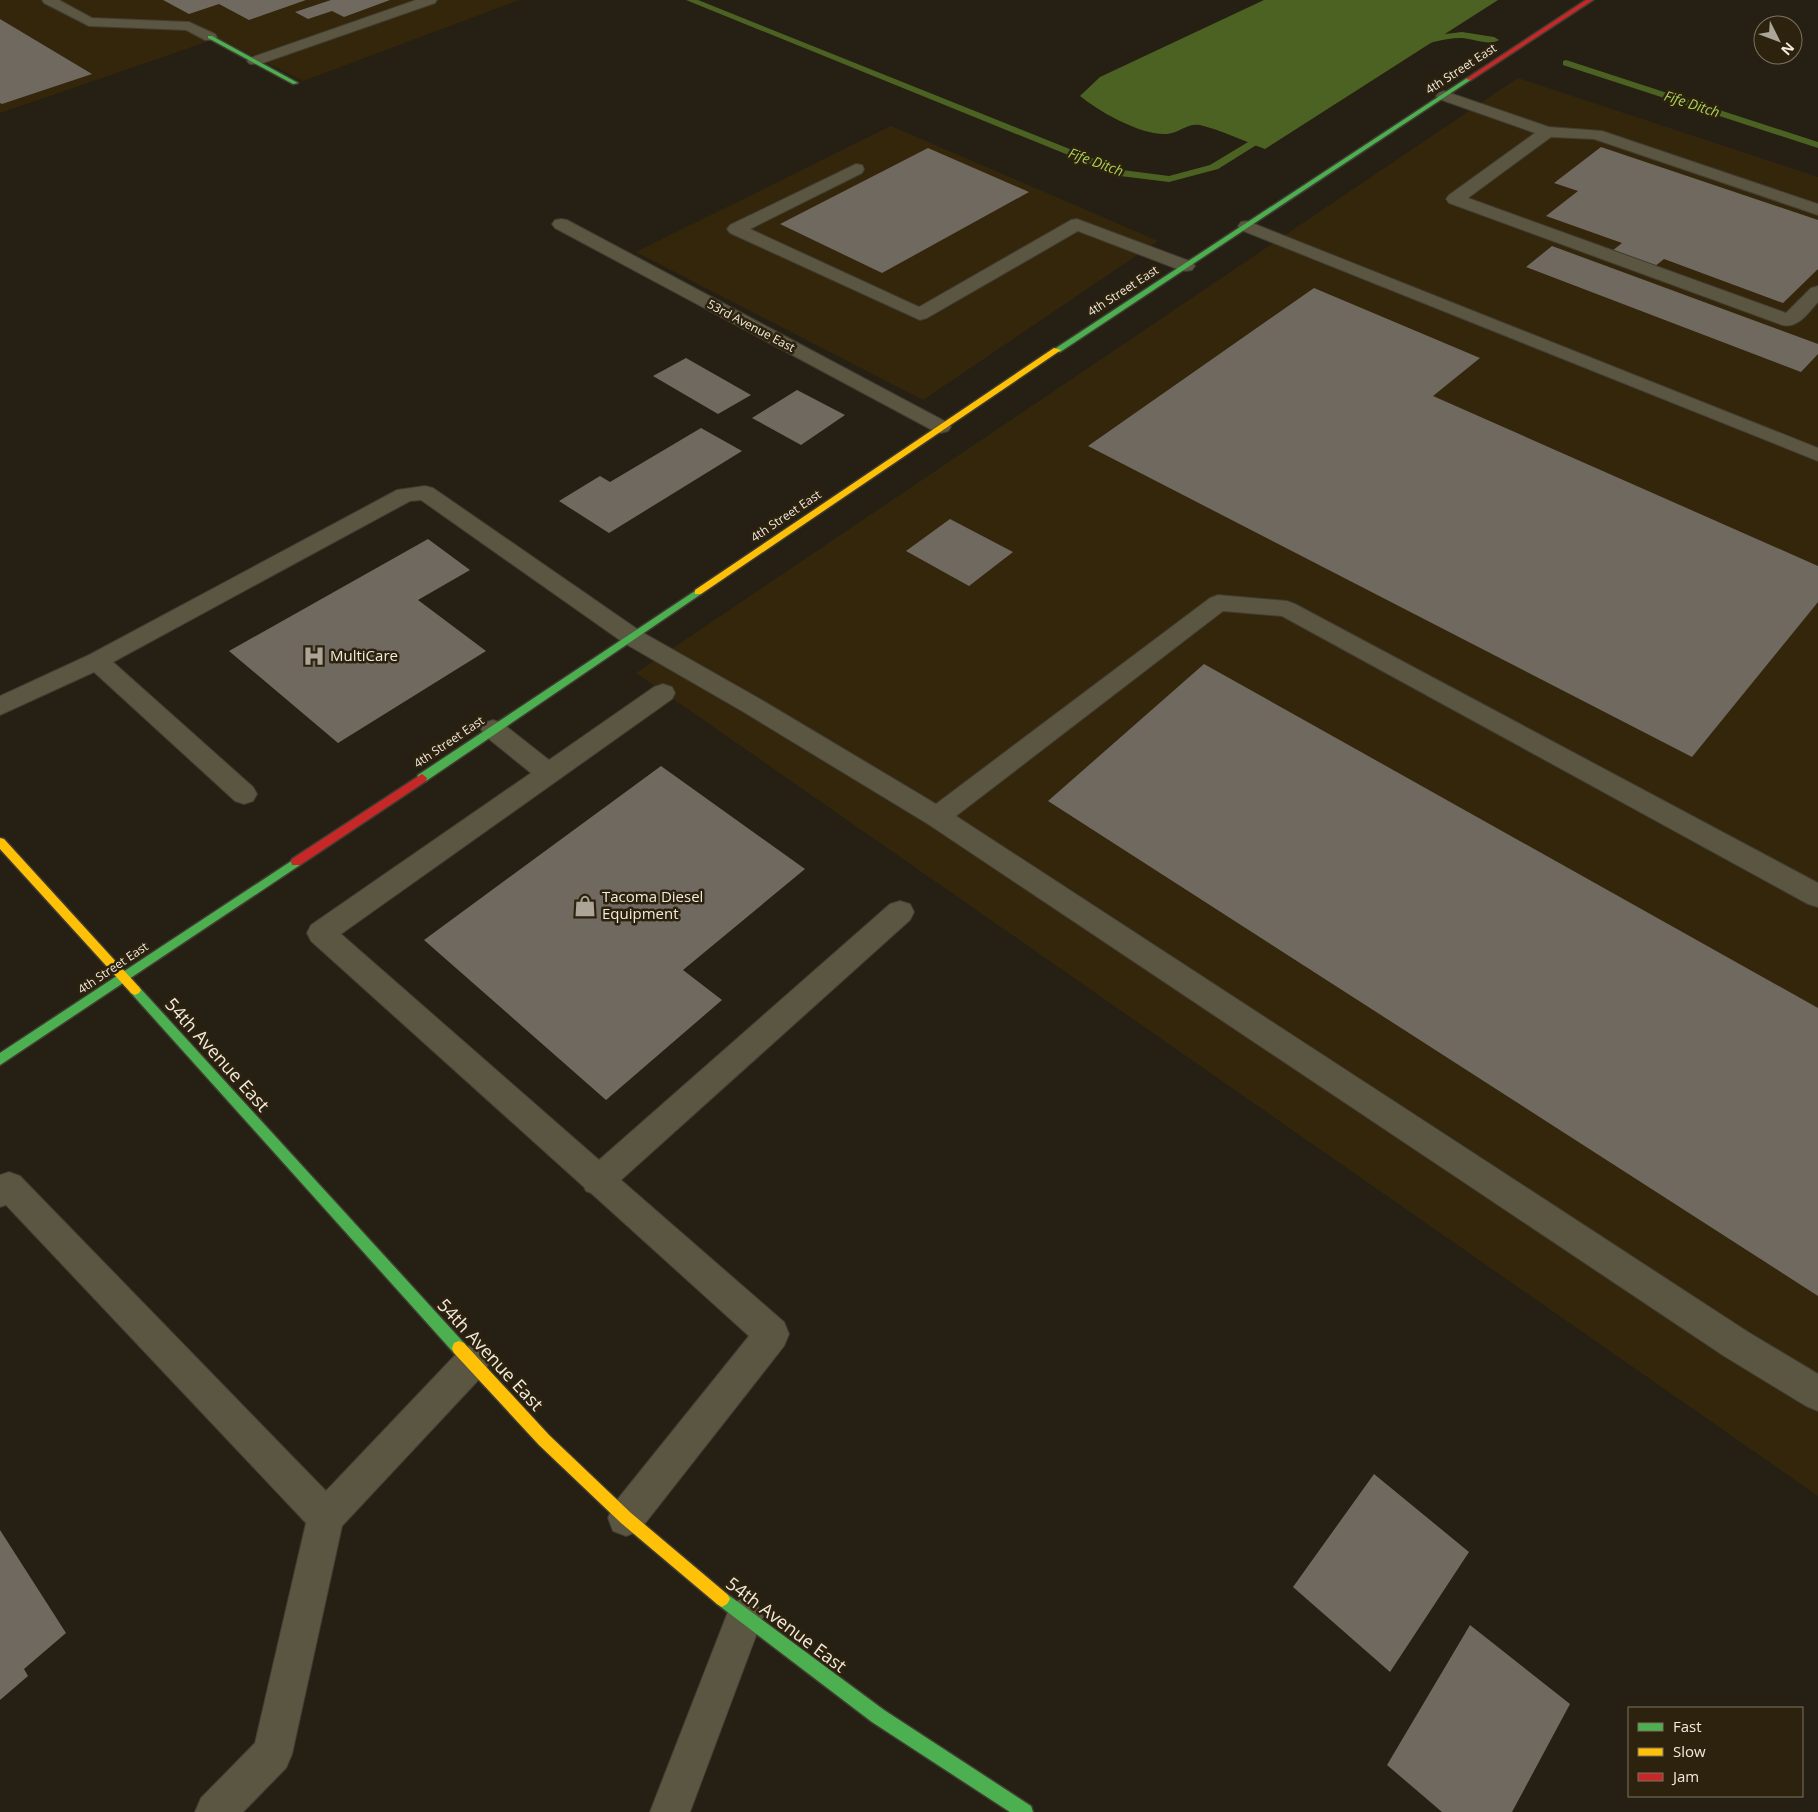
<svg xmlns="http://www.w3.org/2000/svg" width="1818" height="1812" viewBox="0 0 1818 1812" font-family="'Open Sans',sans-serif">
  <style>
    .built { fill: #34260b }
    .water { fill: #4c6222 }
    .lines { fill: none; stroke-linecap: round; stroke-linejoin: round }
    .stream { fill: #4c6222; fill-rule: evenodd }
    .building { fill: #706960 }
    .lane-casing { stroke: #413c32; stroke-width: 2 }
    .street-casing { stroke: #413c32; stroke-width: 2 }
    .fast-casing { stroke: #413c32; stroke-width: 3 }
    .slow-casing { stroke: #413c32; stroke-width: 3 }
    .jam-casing { stroke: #413c32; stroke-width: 3 }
    .lane { fill: #5a5642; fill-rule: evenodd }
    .street { fill: #5a5642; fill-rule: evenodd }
    .fast { fill: #4caf50; fill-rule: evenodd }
    .slow { fill: #ffc107; fill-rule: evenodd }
    .jam { fill: #c62828; fill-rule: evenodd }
    .labels { text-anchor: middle; stroke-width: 5; stroke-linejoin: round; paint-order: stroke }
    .far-street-label { font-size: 12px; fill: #f2ebde; stroke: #2d220d }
    .far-water-label { font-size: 14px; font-style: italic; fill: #a7d35b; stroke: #2d220d }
    .poi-label { font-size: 15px; fill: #f2ebde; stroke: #2d220d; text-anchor: start }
    .near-street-label { font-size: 18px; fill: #f2ebde; stroke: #2d220d }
  </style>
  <rect width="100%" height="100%" fill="#262014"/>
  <path class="built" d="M0,0H519L303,81L218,38L0,113Z
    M1518,78L1818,177V1496L636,673Z
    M891,126L1158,241L923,400L636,252Z"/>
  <path class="water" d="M1264,0H1498L1265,149C1244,141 1221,130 1200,125C1187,123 1179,133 1167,134C1142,136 1098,111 1080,96L1100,77Z"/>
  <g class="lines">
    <path class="stream" d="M686,0H698L1122,170L1169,176L1210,165L1268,130L1272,129L1277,132L1218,169L1169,182L1120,176Z
      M1462,32L1494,37L1499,40C1491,46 1473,39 1463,38C1447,37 1430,43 1415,47L1410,44L1437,35Z
      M1566,60L1818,142V148L1563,65V61Z"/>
  </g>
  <path class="building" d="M163,0H306L249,20L219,4L189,14Z
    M331,0H390L344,17L332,11L308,19L295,12Z
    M0,19L92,74L2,104L0,103Z
    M1601,147L1818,220V269L1783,303L1664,259L1654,267L1612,251L1622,243L1546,216L1578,191L1554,183Z
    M928,148L1029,192L882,273L780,224Z
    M1552,246L1818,344V354L1801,372L1526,267Z
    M1314,288L1480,358L1433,396L1818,566V602L1692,757L1088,446Z
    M686,358L751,395L718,414L653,376Z
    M797,390L845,415L801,445L752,418Z
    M701,428L742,451L609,533L559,501L600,476L610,482Z
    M950,519L1013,552L969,586L906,551Z
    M428,539L470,570L418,600L486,651L338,743L229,651Z
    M1204,664L1818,1008V1296L1048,801Z
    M661,766L805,869L683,970L722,1000L606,1100L424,940Z
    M1374,1474L1469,1552L1390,1672L1293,1587Z
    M0,1530L66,1633L24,1669L28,1676L0,1700Z
    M1470,1625L1570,1704L1512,1812H1442L1387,1765Z"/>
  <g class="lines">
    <g class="lane-casing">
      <path id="lane" d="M42,0H59L92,18L189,22L215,34L217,37L215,40H205L186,30L89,26L44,3Z
        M416,0H437L435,3L260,64H250L247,61L250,58Z
        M1444,91L1549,127L1602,131L1818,204V215L1594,139L1551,137L1468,198L1786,313L1811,288L1818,286V302C1808,313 1798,329 1782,325L1449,203L1446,199L1449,195L1535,133L1439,99L1436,96L1439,93Z
        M856,164L862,165L864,169L862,173L750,229L919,307L1071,220L1077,219L1192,262L1195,266L1192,270L1186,271L1180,270L1078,231L927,318L920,320L730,233L727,229L730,225Z
        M1247,221L1818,448V461L1241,230L1238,226L1241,222Z
        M425,486L433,488L640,631L760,699L936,804L1210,598L1218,595L1287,601L1295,604L1818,883V907L1808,904L1282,616L1223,611L956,816L1748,1332L1818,1374V1411L1806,1406L1724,1356L928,824L742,711L624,643L421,500L410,501L113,662L253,787L257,794L253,801L244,804L235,801L94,672L0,715V696L89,655L397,490Z
        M663,684L672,687L675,693L672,699L341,934L599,1160L890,904L900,901L910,904L914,912L910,920L621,1180L784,1322L789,1334L784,1346L639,1531L626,1536L613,1531L608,1518L613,1505L749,1336L591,1193L586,1191L584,1187L311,941L307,933L311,925L531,773L484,735L481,729L484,723L493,720L502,723L549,760L654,687Z
        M9,1172L20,1176L326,1491L460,1350L472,1345L484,1350L489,1362L484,1374L342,1526L292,1754L286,1768L243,1812H195L201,1798L255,1743L306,1523L6,1205L0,1207V1175Z
        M744,1598L757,1604L763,1617L690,1812H650L731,1604Z"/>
    </g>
    <g class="street-casing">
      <path id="street" d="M561,219L567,220L948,423L951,427L948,431L941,433L934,431L555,228L552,224L555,220Z"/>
    </g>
    <g class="fast-casing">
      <path id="fast" d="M208,36H212L298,83L293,84L208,38Z
        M1467,78L1472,79L1060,352L1053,350Z
        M698,589L701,590V594L426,781H418L417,778L418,775Z
        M296,858L301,862L300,865L0,1065V1053Z
        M135,985L139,987L464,1343L466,1348L464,1353L459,1355L454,1353L131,993L129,990L131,987Z
        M722,1591L727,1594L884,1710L1031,1806L1033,1812H1010L872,1722L717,1604L714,1599L717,1594Z"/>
    </g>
    <g class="slow-casing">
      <path id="slow" d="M1054,348L1061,350L701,594H695V590Z
        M0,838L4,839L139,987L141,990L139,993L135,995L131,993L0,849Z
        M459,1341L464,1343L549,1435L631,1513L727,1594L730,1599L727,1604L722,1607L717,1604L621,1523L539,1445L454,1353L452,1348L454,1343Z"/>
    </g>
    <g class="jam-casing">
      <path id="jam" d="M1586,0H1593L1471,80L1466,79Z
        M422,774L427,778L426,781L300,865H292L291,862L292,859Z"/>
    </g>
    <use href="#lane" class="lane"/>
    <use href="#street" class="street"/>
    <use href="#fast" class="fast"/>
    <use href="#slow" class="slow"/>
    <use href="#jam" class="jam"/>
  </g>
  <defs>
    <g id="hospital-bare" transform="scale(1.725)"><path d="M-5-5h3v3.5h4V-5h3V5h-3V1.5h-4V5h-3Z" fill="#aba497" stroke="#2d220d" stroke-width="2.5" paint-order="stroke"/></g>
    <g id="shop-bare" transform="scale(1.725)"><path d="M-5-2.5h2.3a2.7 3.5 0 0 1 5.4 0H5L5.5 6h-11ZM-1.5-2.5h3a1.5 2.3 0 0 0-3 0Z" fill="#aba497" stroke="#2d220d" stroke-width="2.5" paint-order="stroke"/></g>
  </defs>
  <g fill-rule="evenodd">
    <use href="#hospital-bare" x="314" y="656"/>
    <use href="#shop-bare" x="585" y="906"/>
  </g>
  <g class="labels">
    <g class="far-street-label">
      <text transform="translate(1461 69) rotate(-33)" y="4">4th Street East</text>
      <text transform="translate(1123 291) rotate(-33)" y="4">4th Street East</text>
      <text transform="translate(751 326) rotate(28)" y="4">53rd Avenue East</text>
      <text transform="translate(786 516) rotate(-34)" y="4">4th Street East</text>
      <text transform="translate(449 742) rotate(-34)" y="4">4th Street East</text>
      <text transform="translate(113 968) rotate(-34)" y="4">4th Street East</text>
    </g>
    <g class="far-water-label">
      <text transform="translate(1692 104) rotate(18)" y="5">Fife Ditch</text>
      <text transform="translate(1096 162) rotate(20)" y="5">Fife Ditch</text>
    </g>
    <g class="poi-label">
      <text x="330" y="661">MultiCare</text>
      <text x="602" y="902">Tacoma Diesel<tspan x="602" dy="17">Equipment</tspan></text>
    </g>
    <g class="near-street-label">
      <text transform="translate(217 1055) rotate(48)" y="6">54th Avenue East</text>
      <text transform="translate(490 1355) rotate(47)" y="6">54th Avenue East</text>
      <text transform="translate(786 1625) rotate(37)" y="6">54th Avenue East</text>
    </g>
  </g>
  <rect x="1628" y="1707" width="175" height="90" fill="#2d220d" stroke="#7c7261"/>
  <rect x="1638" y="1723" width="25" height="8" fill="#4caf50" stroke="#7c7261"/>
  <text x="1673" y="1732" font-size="15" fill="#f2ebde">Fast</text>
  <rect x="1638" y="1748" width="25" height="8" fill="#ffc107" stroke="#7c7261"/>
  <text x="1673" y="1757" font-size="15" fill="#f2ebde">Slow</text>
  <rect x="1638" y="1773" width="25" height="8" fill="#c62828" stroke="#7c7261"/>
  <text x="1673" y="1782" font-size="15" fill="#f2ebde">Jam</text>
  <g transform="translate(1778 40) rotate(132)"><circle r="24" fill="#2d220d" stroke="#7c7261"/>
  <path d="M0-4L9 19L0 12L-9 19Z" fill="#aba497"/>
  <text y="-8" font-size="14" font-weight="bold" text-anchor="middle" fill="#f2ebde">N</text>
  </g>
</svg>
